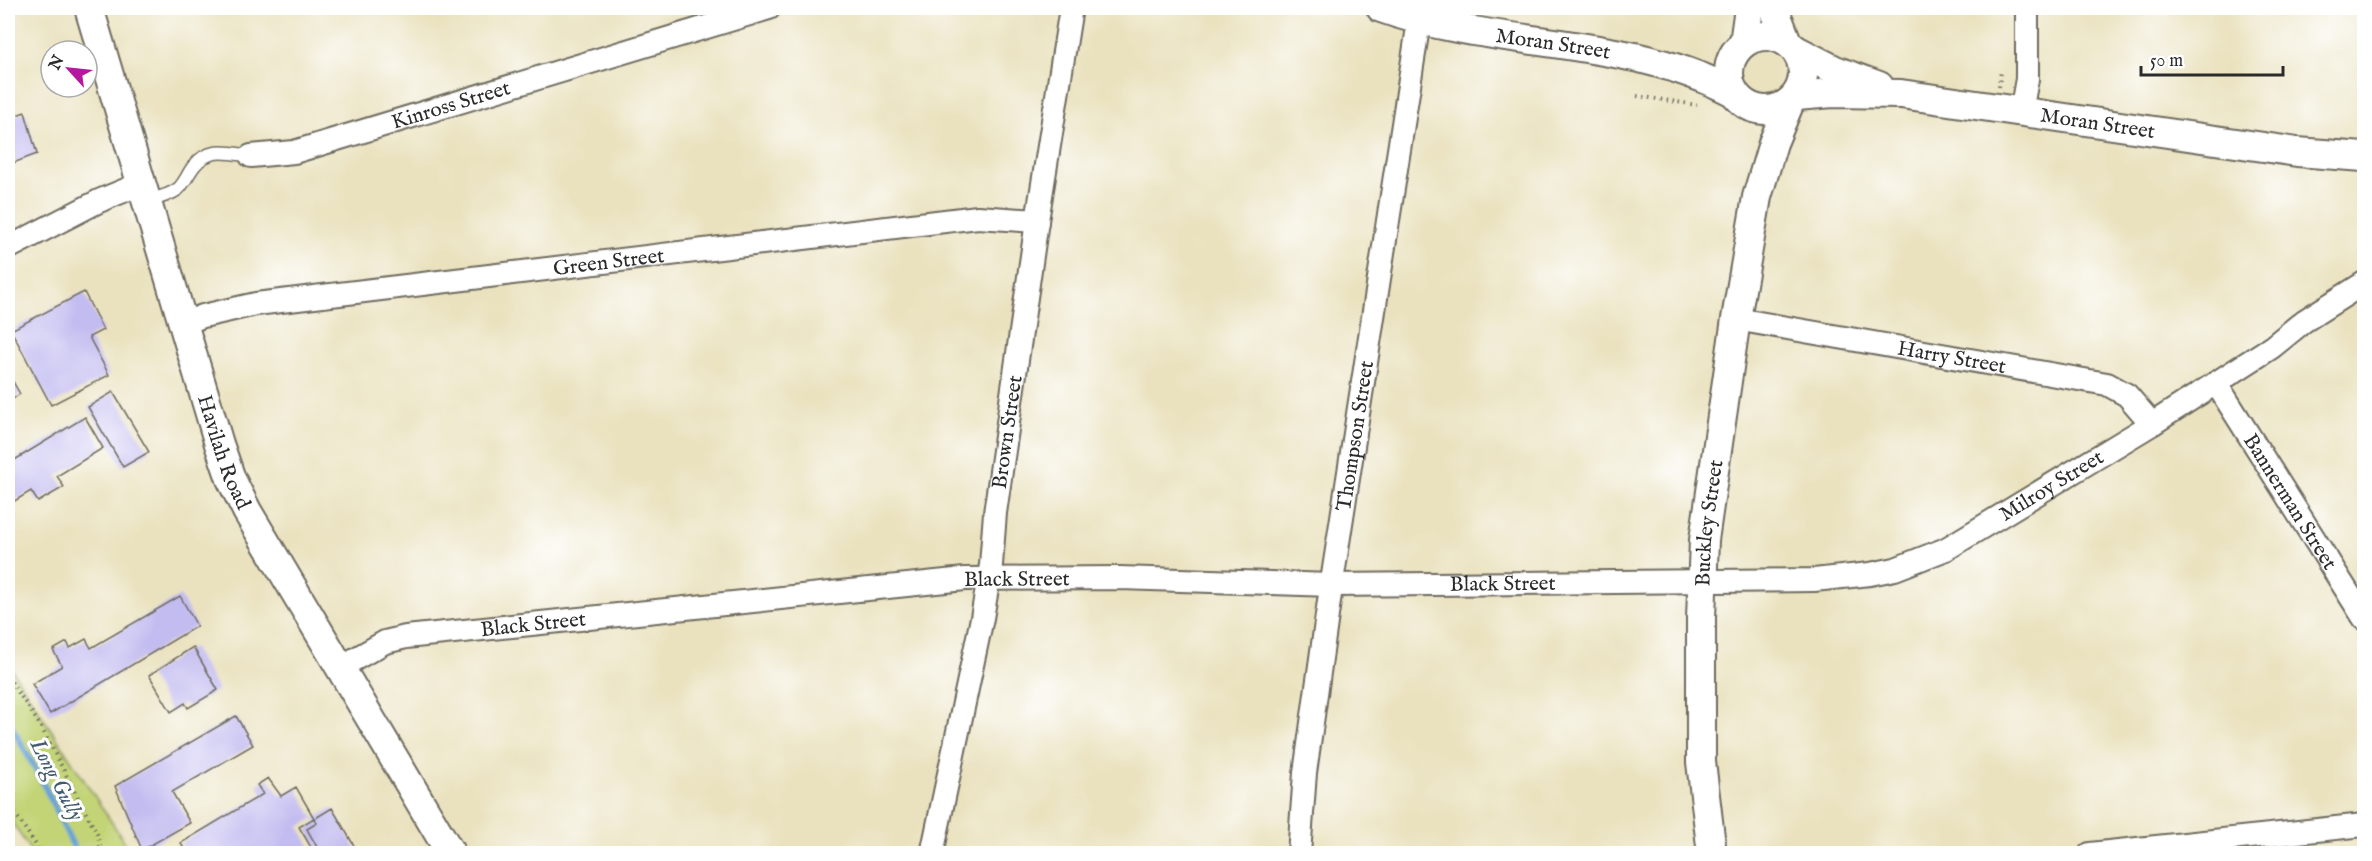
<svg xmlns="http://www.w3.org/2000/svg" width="2372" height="861" viewBox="0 0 2372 861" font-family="'IM FELL English',serif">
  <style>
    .green { fill: #c3d477; stroke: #778051; stroke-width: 1.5 }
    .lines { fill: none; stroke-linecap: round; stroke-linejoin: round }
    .stream { stroke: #66a2d6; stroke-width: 6 }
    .building { fill: #c3bcf0 }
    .service-casing { stroke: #6e6b5f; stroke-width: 15 }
    .minor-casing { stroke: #6e6b5f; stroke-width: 26 }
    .tertiary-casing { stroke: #6e6b5f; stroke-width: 32 }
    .path { stroke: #6e6b5f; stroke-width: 4; stroke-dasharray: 1.5 4.5; stroke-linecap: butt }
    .service { stroke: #fff; stroke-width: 12 }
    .minor { stroke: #fff; stroke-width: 22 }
    .tertiary { stroke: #fff; stroke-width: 28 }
    .labels { text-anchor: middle; stroke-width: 6; stroke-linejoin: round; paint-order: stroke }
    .street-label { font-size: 21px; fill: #2b2b2b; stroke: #fff }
    .water-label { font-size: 22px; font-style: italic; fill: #435b6f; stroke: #fff }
  </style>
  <rect width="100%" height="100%" fill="#fff"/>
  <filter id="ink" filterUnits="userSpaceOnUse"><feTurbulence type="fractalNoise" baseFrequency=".0167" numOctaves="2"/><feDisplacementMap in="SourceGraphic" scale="12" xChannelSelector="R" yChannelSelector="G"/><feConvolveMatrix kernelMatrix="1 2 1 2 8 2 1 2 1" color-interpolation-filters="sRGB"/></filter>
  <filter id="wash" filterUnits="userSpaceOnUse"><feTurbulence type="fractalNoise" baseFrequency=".008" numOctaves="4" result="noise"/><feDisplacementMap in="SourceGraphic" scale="24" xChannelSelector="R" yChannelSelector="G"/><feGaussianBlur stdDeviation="1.35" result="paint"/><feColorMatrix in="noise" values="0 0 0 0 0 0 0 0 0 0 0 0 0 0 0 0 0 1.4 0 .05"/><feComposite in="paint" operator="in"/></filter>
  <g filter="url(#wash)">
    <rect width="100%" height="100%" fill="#eae2bf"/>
    <path class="green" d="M8,664L124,841L126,853H32L8,816Z"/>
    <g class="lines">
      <path class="stream" d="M8,720L41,779L77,854"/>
    </g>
    <g id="blocks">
      <path class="building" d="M8,57L13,73L8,75Z
        M25,112L37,154L8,165V118Z
        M84,292L103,330L89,337L109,375L51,405L11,330Z
        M8,373L20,394L8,402Z
        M113,392L149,452L123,467L88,407Z
        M85,417L103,448L57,476L64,487L38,502L31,491L8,505V464Z
        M180,596L197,626L50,714L32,684L62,666L53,650L67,642L70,648L86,639L91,648Z
        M193,647L218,690L188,708L185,703L171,712L149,675Z
        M236,716L253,745L172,792L190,823L142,850L115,786Z
        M268,778L281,796L296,787L314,818L299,827L315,854H187L181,843L263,794L257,785Z
        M332,808L359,854H321L307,829L317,823L314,819Z"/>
    </g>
  </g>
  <g filter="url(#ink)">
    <use href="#blocks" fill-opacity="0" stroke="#6e6b5f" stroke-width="1.5"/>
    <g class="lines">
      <g class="service-casing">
        <path id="service" d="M146,201C157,198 169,196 178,189C185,183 188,173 194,166C209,146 230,153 251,156"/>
      </g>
      <g class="minor-casing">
        <g id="minor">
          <path d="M2021,112L2027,79V8"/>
          <path id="s1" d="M251,156L294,152L769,8"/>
          <path d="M8,248L99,201L140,184"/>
          <path id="s2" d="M1736,319L2107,384L2127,395L2152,424"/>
          <path id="s3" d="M182,324L203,316L256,304L978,217L1037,221"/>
          <path id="s4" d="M2216,383L2364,618"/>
          <path id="s5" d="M341,667L385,642L406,637L965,579L1120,578L1332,585L1814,580L1870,574L1895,569L1946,549L2152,424L2272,347L2304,321L2364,283"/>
          <path id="s6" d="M932,854L982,618L991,565L995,513L1037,221L1071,8"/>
          <path id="s7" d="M1299,854L1305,773L1329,601L1419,21"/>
          <path d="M2090,854L2364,825"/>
        </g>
      </g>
      <g class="tertiary-casing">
        <g id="tertiary">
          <path id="s8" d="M89,8L219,444L231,479L247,511L451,854"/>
          <path id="s9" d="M1381,8C1495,49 1624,34 1733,92"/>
          <path d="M1774,8L1787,42"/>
          <circle cx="1766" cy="73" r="37"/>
          <path d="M1744,43L1749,8"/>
          <path d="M1796,50L1835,70L1879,86"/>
          <path id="s10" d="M1796,96L1833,93L1901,94L2297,152L2364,157"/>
          <path id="s11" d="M1712,854L1701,762V618L1704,540L1736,319L1757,197L1773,143L1790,102"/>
        </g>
      </g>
      <path class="path" d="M1999,87L2001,70
        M1637,96L1697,105
        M8,677L40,725L97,834L102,854
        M8,803L42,854"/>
      <use href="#service" class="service"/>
      <use href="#minor" class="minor"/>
      <use href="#tertiary" class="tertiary"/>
    </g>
  </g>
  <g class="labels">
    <g class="street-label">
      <text dy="7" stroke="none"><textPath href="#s9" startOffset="176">Moran Street</textPath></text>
      <text dy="7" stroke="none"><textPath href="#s1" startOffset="207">Kinross Street</textPath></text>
      <text dy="7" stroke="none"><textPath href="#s10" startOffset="304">Moran Street</textPath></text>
      <text dy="7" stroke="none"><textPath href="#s3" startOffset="432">Green Street</textPath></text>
      <text dy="7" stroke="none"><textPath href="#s2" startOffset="219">Harry Street</textPath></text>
      <text dy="7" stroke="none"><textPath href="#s6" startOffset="429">Brown Street</textPath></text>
      <text dy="7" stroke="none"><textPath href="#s7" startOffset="422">Thompson Street</textPath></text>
      <text dy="7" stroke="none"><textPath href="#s8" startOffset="464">Havilah Road</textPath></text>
      <text dy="7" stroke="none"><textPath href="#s5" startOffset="1743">Milroy Street</textPath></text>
      <text dy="7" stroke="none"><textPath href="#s4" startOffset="140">Bannerman Street</textPath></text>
      <text dy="7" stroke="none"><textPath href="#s11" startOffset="332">Buckley Street</textPath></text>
      <text dy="7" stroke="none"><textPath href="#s5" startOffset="686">Black Street</textPath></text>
      <text dy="7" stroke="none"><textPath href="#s5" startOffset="1172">Black Street</textPath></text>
      <text dy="7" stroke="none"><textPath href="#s5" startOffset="200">Black Street</textPath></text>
    </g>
    <g class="water-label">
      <text transform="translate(58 779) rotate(62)" y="8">Long Gully</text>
    </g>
  </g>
  <rect width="2372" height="861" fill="none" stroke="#fff" stroke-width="30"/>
  <g transform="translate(69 69) rotate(297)"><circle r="28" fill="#ffffff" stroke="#aaaaaa" stroke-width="1.5"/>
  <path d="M0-4.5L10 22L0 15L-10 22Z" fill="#b5179e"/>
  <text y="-9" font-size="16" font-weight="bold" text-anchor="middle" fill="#2b2b2b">N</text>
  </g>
  <path d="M2141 66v9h142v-9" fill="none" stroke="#2b2b2b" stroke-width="3"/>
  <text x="2150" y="66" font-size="18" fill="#2b2b2b" stroke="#ffffff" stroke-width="4.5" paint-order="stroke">50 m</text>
</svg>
